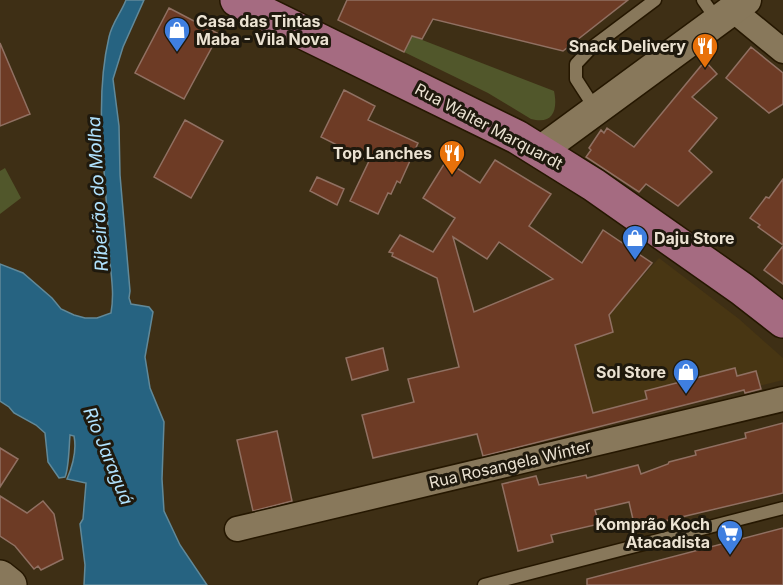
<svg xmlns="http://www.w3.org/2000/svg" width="783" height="585" viewBox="0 0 783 585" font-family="Inter,sans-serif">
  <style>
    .built { fill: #483613 }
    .green { fill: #51572b }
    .water { fill: #266381; stroke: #618999; stroke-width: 1.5 }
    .building { fill: #6d3b25; stroke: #907062; stroke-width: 1.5; fill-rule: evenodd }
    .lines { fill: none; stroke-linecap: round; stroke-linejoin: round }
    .service-casing { stroke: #251700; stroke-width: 15 }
    .minor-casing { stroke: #251700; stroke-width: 27 }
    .tertiary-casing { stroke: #251700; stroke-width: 33 }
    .secondary-casing { stroke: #251700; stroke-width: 36 }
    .primary-casing { stroke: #251700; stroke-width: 36 }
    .service { stroke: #88785b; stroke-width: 12 }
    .minor { stroke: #88785b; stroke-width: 24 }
    .tertiary { stroke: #88785b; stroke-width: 30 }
    .secondary { stroke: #88785b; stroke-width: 33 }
    .primary { stroke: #a56b81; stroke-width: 33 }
    .labels { text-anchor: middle; stroke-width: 6; stroke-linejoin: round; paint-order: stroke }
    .poi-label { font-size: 16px; font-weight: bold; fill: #ebe2d2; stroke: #1f190d; text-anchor: end }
    .street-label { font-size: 16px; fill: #ebe2d2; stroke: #1f190d }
    .water-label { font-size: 18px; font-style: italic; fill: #b0e2fe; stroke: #1f190d }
  </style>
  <rect width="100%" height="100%" fill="#3e2f15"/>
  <path class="built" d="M659,258L739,319L783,358V380L483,456L447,322L553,279L609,315Z"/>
  <path class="green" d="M412,36L554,91C558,110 553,125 531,119L488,93L404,52Z
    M5,168L21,198L0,214V171Z"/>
  <path class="water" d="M126,0H144L123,47L113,79L119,126L120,175L130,291L129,298L131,304L149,307L153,312L145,357L150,388L164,422L162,479L164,511L180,545L207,585H84L85,565L80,524L83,519L86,483L67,479C73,465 77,451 74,436L70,435C69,446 69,468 65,477L59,478L48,462L45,433L36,425L14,413L9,407L0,401V264L23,273L52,298L61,309L74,315L85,318H97L111,313C115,291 110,271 109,249C107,180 93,105 109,37C112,23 121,13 126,0Z"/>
  <path class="building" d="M347,0H628L563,51L433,19L422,39L412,36L404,52L338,20Z
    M169,8L219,34L184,99L135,73Z
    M0,43L30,114L0,126Z
    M751,47L783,73V104L769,113L726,78Z
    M705,61L717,74L692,97L717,118L689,151L712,172L678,206L646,184L639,192L586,157L591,150L589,148L601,130L604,133L607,128L634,147Z
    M344,90L375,106L368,120L418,143L400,183L397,181L391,194L388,193L378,214L350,201L369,161L321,137Z
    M185,120L223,141L191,198L154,177Z
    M495,160L551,194L529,226L582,263L603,230L652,263L609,315L613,332L575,345L593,413L647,399L645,391L735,368L737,376L756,371L761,389L745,393L744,390L483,456L477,434L373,458L362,415L414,402L408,379L459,367L437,278L392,256L393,253L389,252L400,235L433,252L455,218L423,198L446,161L480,183ZM453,237L487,259L499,242L553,279L474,312Z
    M317,177L344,189L337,205L310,191Z
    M783,179V245L758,227L760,225L750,218L766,197L769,198Z
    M783,246V284L764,270Z
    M383,348L388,370L352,380L346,358Z
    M783,423V493L635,528L629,502L595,510L599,524L551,535L553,542L518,551L502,484L536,476L539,485L586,475L587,478L638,465L641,474L668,464L669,462L696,455L695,451L746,438L745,433Z
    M277,431L292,501L253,511L237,440Z
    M0,448L18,459L0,487Z
    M0,496L27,513L43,501L54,514L63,559L41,570L38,566L34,569L15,546L0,536Z
    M783,528V585H587V579Z"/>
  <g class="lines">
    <g class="service-casing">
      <path id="service" d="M703,0L717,20
        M596,110L576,79V64L591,48L655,0
        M484,585L783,508"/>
    </g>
    <g class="minor-casing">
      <path id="minor" d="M733,10L783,51
        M237,529L783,399"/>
    </g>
    <g class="tertiary-casing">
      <path id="tertiary" d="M540,151L746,0"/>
    </g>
    <g class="secondary-casing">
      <path id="secondary" d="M0,577L10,585"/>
    </g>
    <g class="primary-casing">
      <path id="primary" d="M237,0L517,137L594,185L742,289L783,321"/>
    </g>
    <use href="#service" class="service"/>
    <use href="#minor" class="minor"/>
    <use href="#tertiary" class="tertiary"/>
    <use href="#secondary" class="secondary"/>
    <use href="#primary" class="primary"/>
  </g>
  <defs>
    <g id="shop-pin" transform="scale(1.35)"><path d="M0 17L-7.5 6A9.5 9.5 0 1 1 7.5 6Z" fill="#3f7fe0" stroke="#1f190d"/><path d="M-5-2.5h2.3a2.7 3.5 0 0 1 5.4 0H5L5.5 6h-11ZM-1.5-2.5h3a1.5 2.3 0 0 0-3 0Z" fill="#fff"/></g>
    <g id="restaurant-pin" transform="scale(1.35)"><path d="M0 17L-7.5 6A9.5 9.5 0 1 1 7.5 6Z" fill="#e8710a" stroke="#1f190d"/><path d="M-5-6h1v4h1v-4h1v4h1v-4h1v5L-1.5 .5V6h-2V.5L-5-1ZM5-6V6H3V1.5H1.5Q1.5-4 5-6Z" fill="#fff"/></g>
    <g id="supermarket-pin" transform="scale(1.35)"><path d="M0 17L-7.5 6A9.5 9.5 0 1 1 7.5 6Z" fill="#3f7fe0" stroke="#1f190d"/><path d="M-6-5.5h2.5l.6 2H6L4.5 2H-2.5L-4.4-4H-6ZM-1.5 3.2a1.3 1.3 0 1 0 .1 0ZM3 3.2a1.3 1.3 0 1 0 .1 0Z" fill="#fff"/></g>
  </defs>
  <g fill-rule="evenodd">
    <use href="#shop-pin" x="177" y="30"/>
    <use href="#restaurant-pin" x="705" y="46"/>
    <use href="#restaurant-pin" x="452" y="153"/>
    <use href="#shop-pin" x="635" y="238"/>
    <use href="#shop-pin" x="686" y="372"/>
    <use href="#supermarket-pin" x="730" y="533"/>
  </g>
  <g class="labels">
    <g class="poi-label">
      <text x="196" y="27" text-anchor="start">Casa das Tintas<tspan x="196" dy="18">Maba - Vila Nova</tspan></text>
      <text x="686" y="52">Snack Delivery</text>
      <text x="432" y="159">Top Lanches</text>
      <text x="654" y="244" text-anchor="start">Daju Store</text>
      <text x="666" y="378">Sol Store</text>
      <text x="710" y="530">Komprão Koch<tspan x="710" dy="18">Atacadista</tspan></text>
    </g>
    <g class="street-label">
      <text transform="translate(489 126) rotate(28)" y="6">Rua Walter Marquardt</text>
      <text transform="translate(510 464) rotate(-13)" y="6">Rua Rosangela Winter</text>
    </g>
    <g class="water-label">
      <text transform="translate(98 194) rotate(-93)" y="6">Ribeirão do Molha</text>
      <text transform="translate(108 456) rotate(68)" y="6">Rio Jaraguá</text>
    </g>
  </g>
</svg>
